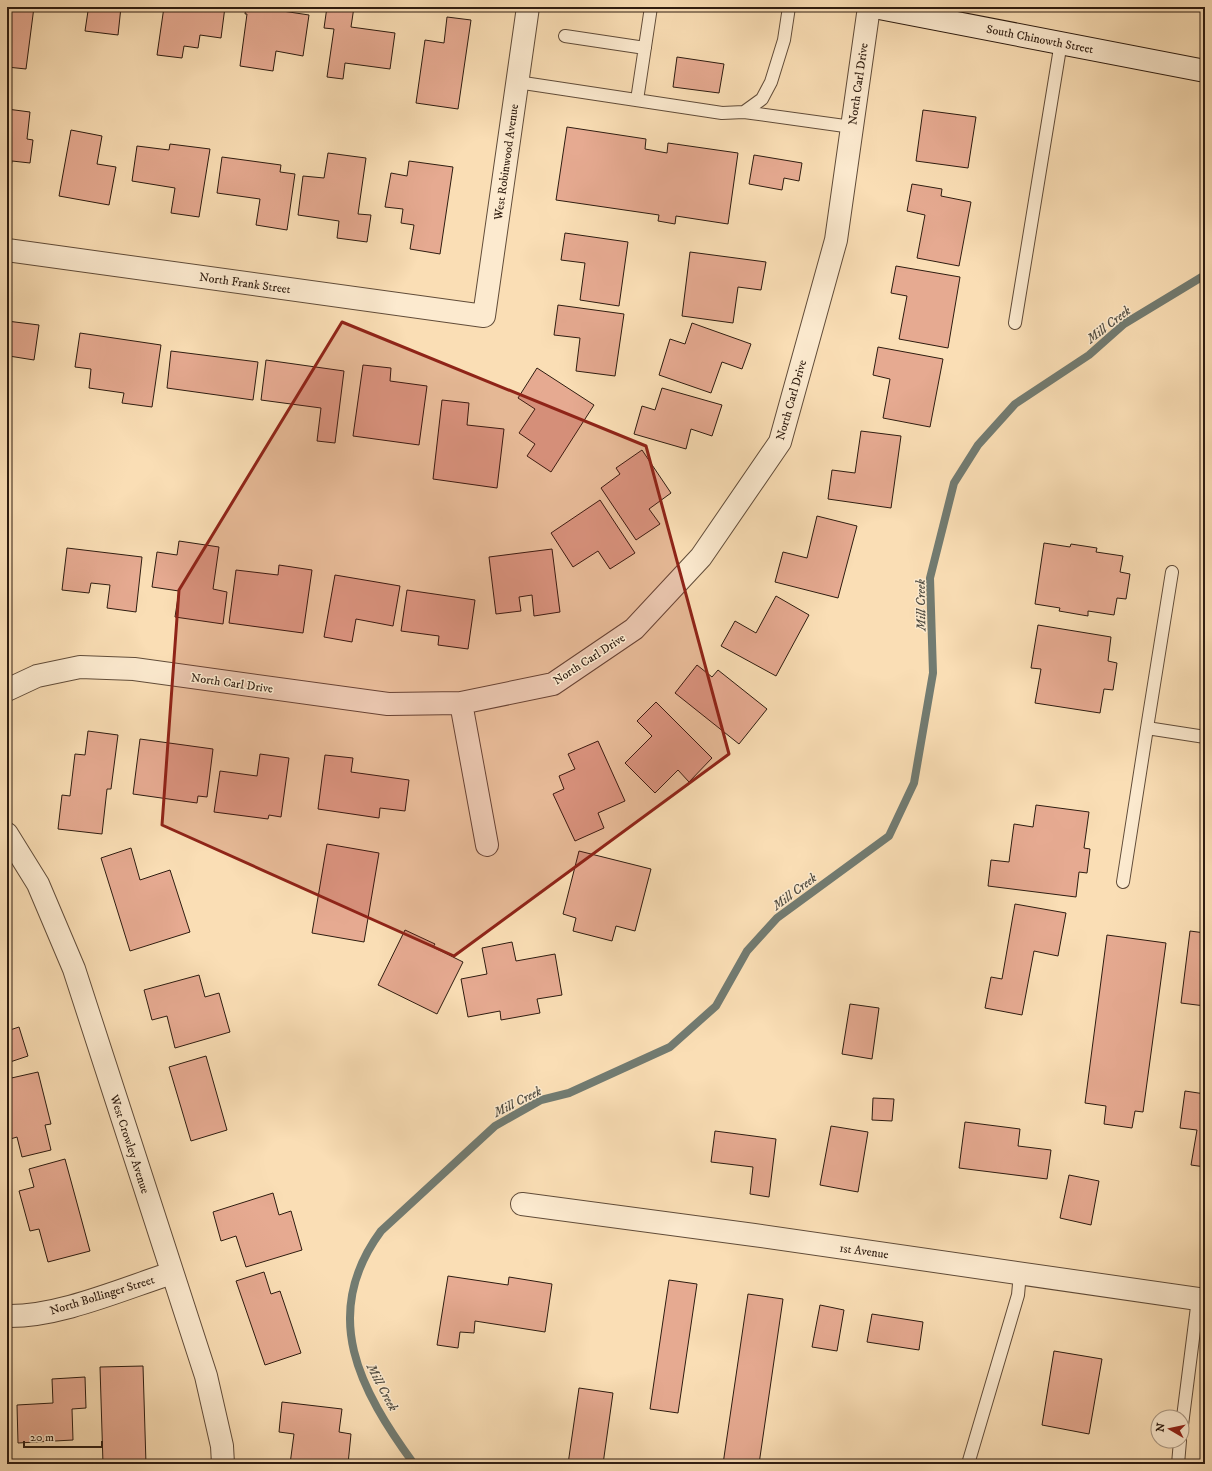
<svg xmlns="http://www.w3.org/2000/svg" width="1212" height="1471" viewBox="0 0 1212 1471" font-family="'IM FELL DW Pica',serif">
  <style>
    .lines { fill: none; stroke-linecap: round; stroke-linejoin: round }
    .stream { stroke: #727b71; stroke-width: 8 }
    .building { fill: #e6aa91; stroke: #2e1c10 }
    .lane-casing { stroke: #614c39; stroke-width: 14 }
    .street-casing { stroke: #614c39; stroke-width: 24 }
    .secondary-casing { stroke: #2e1c10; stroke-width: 24 }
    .lane { stroke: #fceacf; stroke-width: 12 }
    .street { stroke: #fceacf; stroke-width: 22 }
    .secondary { stroke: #fceacf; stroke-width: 22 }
    .marked { fill: #8f2418; fill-opacity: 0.2; stroke: #8f2418; stroke-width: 3; stroke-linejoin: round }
    .labels { text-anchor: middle; stroke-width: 3; stroke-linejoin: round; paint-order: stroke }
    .street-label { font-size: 12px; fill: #2e1c10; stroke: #fceacf }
    .water-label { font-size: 13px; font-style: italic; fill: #504c41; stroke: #fceacf }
  </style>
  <rect width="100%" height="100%" fill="#fadeb5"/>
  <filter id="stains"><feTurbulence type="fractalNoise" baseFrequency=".005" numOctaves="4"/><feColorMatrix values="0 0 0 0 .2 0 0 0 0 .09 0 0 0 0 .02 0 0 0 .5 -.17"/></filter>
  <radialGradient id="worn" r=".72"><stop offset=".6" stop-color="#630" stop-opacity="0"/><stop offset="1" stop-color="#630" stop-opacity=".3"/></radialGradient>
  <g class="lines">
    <path class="stream" d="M414,1464C360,1390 319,1315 381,1231L495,1126L541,1100L569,1093L670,1047L716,1006L747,951L777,918L889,836L914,783L933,673L930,578L954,483L978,445L1015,404L1089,355L1124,324L1205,275"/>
  </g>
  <path class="building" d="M7,7H34L26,69L7,67Z
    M71,7H121L118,35L85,31L88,11L71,9Z
    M164,7H225L221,38L200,35L198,48L184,46L182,58L157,55Z
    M246,7H276V10L309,15L303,56L276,51L273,71L240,66L247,14H245Z
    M327,7H354L351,27L395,33L390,69L345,63L343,79L327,77L334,29L324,28Z
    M447,17L471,20L458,109L416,103L425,40L444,43Z
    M677,57L724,64L719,93L673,87Z
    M7,109L30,112L27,139L33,140L30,163L12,161L7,193Z
    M923,110L976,117L968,168L916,161Z
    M567,127L646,139L645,149L667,153L668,143L738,153L728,224L676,216L675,224L658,221L659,215L556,200Z
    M71,130L102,136L97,164L116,167L109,205L59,196Z
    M170,144L210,149L199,217L171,213L175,188L132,181L137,146L169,150Z
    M328,153L366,158L358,214L371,215L367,242L337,238L339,221L298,215L303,176L324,178Z
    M754,155L802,163L799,181L784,178L782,190L749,184Z
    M222,157L281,165L280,172L295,174L287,230L256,225L260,199L217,193Z
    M409,161L453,167L440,254L410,249L414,225L401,223L403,209L385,207L391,173L407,176Z
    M912,184L942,189L941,196L971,202L959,266L917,258L925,215L907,211Z
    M565,233L628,242L619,306L580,300L585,263L561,260Z
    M690,252L766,262L761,290L738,287L733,323L682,316Z
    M896,266L960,277L948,348L899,339L907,296L891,293Z
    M558,305L624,314L615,376L576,371L580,338L554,335Z
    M7,321L39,325L34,360L9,356L7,371Z
    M692,323L751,344L742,369L722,362L711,393L659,375L670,339L685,344Z
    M80,333L161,345L152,407L122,403L124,393L89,388L91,369L75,367Z
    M878,347L943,359L930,427L883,418L890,379L873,375Z
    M171,351L258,362L253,400L167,388Z
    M266,360L344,371L335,443L317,441L321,408L261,400Z
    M363,365L391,368L390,381L427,386L419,445L353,436Z
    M537,368L594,405L551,472L527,456L535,444L519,433L535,409L518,398Z
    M662,388L722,405L712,436L691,429L686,449L634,434L642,406L655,410Z
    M7,400H11L7,426Z
    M442,400L469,403L467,425L504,429L497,488L433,479Z
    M861,431L901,436L891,508L828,499L832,470L855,473Z
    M642,450L671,493L649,509L660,524L636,540L601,488L620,474L616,468Z
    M600,500L635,553L610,569L598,551L573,567L551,533Z
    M817,516L857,526L838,598L775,582L783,552L807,558Z
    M179,541L219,547L213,589L227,592L223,624L175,617L179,591L152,587L157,552L177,555Z
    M1044,543L1070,547L1071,544L1097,548L1096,552L1123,556L1120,572L1130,574L1126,599L1117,598L1114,615L1088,611V616L1059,611L1060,608L1035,604Z
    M67,548L142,557L136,612L107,608L110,585L91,583L89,593L62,590Z
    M552,549L560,612L534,616L532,595L519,597L521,611L496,614L489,557Z
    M279,565L312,570L303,633L229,623L236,570L278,575Z
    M335,575L400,586L393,626L356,619L352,642L324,637Z
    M407,590L475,600L468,649L438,645L439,636L401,631Z
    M776,596L809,615L776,676L721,646L735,621L756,633Z
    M1038,625L1111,637L1108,661L1117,663L1113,690L1104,689L1100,713L1035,703L1041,669L1031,668Z
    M697,665L712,677L718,670L767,709L739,744L675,693Z
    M656,702L712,758L689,782L678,770L655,793L625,763L652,736L637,721Z
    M88,731L118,735L111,789H107L102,834L58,829L62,795L70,796L75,754L85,755Z
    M140,739L213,749L207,797L198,796L197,803L133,794Z
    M598,741L625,801L598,813L604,828L575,841L553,794L564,789L559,776L575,769L568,754Z
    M260,754L289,758L281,817L269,815L268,819L214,812L220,771L257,776Z
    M325,755L353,758L351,772L409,780L405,811L380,808L379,818L318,809Z
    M1036,805L1089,812L1084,848L1090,849L1087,873L1079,872L1076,897L988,886L991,860L1009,862L1014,824L1033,827Z
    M327,844L379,853L364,942L312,933Z
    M131,848L140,880L170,870L190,932L130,951L101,858Z
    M579,851L651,869L635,931L616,926L612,941L573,931L576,918L563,914Z
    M1015,904L1066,913L1058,956L1034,951L1022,1015L985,1008L991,977L1002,979Z
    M405,930L435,944L433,947L463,962L437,1014L378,985Z
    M1190,931L1205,933V1006L1181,1003Z
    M1107,935L1166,943L1143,1112L1135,1111L1132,1128L1104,1124L1106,1106L1085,1103Z
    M512,942L516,961L555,954L562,995L537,999L540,1013L501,1020L500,1011L468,1017L461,979L487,974L482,948Z
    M199,975L205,997L219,993L230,1032L175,1048L167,1016L152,1020L144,990Z
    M850,1004L879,1008L872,1059L842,1054Z
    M19,1027L28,1056L7,1063V1031Z
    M206,1056L227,1130L191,1141L169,1067Z
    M38,1072L51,1124L45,1125L51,1150L22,1157L17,1137L7,1140V1079Z
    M1185,1091L1205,1094V1167L1191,1165L1197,1130L1180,1128Z
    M873,1098L894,1099L892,1121L872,1120Z
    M965,1122L1020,1129L1018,1146L1051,1150L1047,1179L959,1168Z
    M831,1126L868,1132L858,1192L820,1185Z
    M715,1131L776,1139L769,1197L750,1194L753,1167L711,1162Z
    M65,1159L90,1251L48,1262L39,1229L30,1231L19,1191L34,1187L29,1169Z
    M1069,1175L1099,1181L1091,1225L1060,1218Z
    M273,1193L279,1215L291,1211L302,1250L246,1267L236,1236L221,1241L213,1212Z
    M264,1272L271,1294L280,1291L301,1353L265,1365L236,1281Z
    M448,1276L508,1285L509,1277L552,1284L545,1332L475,1321L474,1333L460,1332L458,1348L437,1345Z
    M669,1280L697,1284L678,1413L650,1409Z
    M748,1294L783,1299L759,1464H723Z
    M820,1305L844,1310L837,1351L812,1347Z
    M872,1314L923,1322L919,1350L867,1342Z
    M1054,1351L1102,1359L1089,1434L1042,1425Z
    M143,1366L146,1464H103L100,1367Z
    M85,1377L86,1408L72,1409L73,1440L18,1443L17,1405L53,1403L52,1379Z
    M579,1388L613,1393L603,1464H568Z
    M282,1402L342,1409L339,1432L351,1434L348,1464H290L294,1434L279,1432Z"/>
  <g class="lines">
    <g class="lane-casing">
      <path id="lane" d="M565,36L645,48
        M517,82L722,113L744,112L762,99L771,82L784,40L789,7
        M637,100L651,7
        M744,112L852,127
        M1015,323L1061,42
        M1172,572L1147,728L1205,737
        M1123,882L1147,728
        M1182,1425L1198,1299
        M968,1464L1018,1295L1020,1273
        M1178,1464L1180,1441"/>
    </g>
    <g class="street-casing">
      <path id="street" d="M7,250L484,316L528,7
        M7,690L37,676L80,667L134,669L388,704L461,703L553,684L634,629L701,557L780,442L836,240L869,7
        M461,703L487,845
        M7,834L38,884L74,969L206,1376L222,1446L223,1464
        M522,1204L754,1235L1205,1300
        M7,1316C59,1317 122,1289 172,1273"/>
    </g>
    <g class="secondary-casing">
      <path id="secondary" d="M874,7L1205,71"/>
    </g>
    <use href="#lane" class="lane"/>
    <use href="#street" class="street"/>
    <use href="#secondary" class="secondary"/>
  </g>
  <path class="marked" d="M342,322L646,446L729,754L454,956L162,825L179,590Z"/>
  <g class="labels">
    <g class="street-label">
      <text transform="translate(1040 39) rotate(11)" y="4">South Chinowth Street</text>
      <text transform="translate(858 84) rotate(-82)" y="4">North Carl Drive</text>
      <text transform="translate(506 162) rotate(-82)" y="4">West Robinwood Avenue</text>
      <text transform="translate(245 283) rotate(8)" y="4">North Frank Street</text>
      <text transform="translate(791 400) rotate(-74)" y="4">North Carl Drive</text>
      <text transform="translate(589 659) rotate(-33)" y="4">North Carl Drive</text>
      <text transform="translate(232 683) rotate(8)" y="4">North Carl Drive</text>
      <text transform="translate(130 1144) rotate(72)" y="4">West Crowley Avenue</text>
      <text transform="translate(864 1251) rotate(8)" y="4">1st Avenue</text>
      <text transform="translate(102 1295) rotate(-17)" y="4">North Bollinger Street</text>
    </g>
    <g class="water-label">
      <text transform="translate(1108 324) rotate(-38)" y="5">Mill Creek</text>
      <text transform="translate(920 605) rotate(-91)" y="5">Mill Creek</text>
      <text transform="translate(794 891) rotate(-37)" y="5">Mill Creek</text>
      <text transform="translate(517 1101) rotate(-27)" y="5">Mill Creek</text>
      <text transform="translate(383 1387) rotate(62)" y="5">Mill Creek</text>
    </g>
  </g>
  <rect width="1212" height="1471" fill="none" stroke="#fadeb5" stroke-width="24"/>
  <rect x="8" y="8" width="1196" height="1455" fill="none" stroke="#2e1c10" stroke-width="2"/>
  <rect x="12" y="12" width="1188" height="1447" fill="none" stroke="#2e1c10"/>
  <g transform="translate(1170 1429) rotate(279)"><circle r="19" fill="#fceacf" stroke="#aa9883"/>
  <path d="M0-3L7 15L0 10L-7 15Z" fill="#8f2418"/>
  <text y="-6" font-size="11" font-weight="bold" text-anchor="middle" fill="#2e1c10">N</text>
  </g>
  <path d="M24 1441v6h78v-6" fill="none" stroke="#2e1c10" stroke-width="2"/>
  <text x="30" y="1441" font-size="12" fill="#2e1c10" stroke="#fceacf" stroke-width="3" paint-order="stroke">20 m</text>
  <rect width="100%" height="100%" filter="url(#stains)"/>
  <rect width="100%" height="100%" fill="url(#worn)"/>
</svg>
